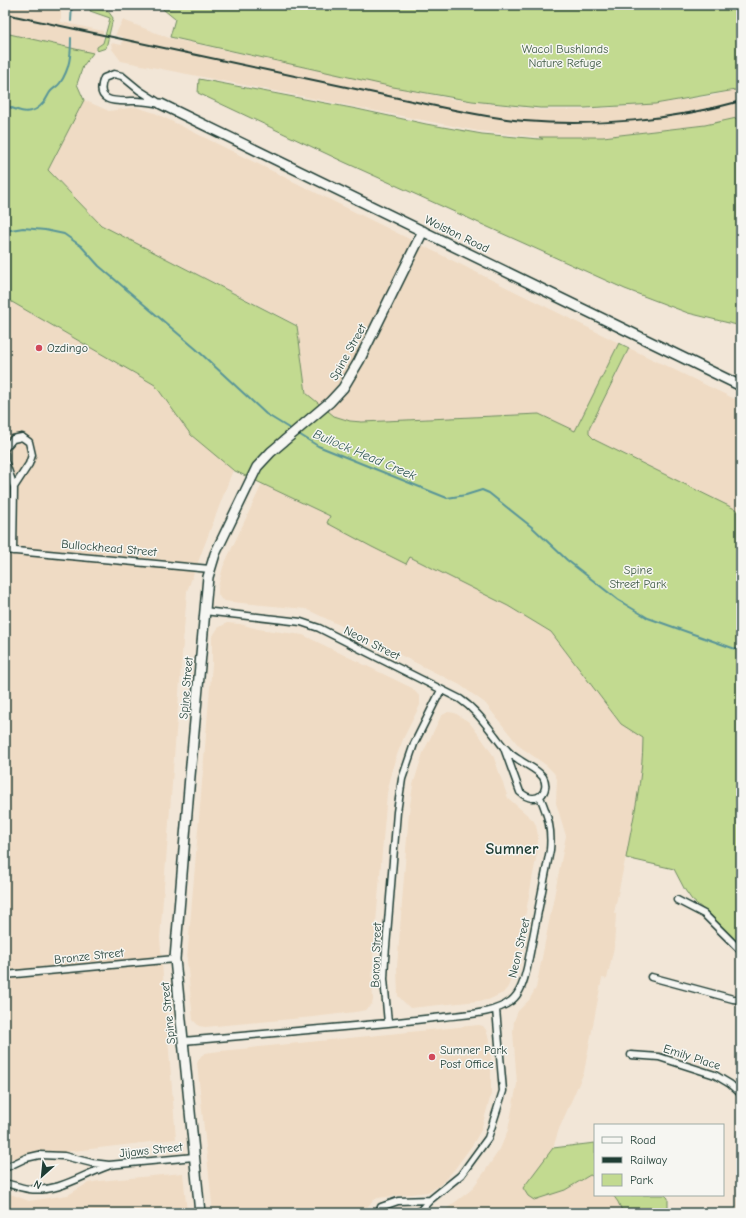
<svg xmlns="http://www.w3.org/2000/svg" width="746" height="1218" viewBox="0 0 746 1218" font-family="'Comic Neue',sans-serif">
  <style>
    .built { fill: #efdbc4 }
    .green { fill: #c2da90; stroke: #708c62 }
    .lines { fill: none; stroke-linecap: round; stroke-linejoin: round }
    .stream { stroke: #599598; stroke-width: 2 }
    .street-casing { stroke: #1f3d34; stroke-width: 9 }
    .secondary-casing { stroke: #1f3d34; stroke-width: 12 }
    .street { stroke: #f6f6f2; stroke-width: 6 }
    .secondary { stroke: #f6f6f2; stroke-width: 9 }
    .rail { stroke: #1f3d34; stroke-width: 2 }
    .poi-dot { fill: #d1495b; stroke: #f6f6f2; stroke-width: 1.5 }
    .labels { text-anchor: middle; stroke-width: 3; stroke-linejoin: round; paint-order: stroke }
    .park-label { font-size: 12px; fill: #405c46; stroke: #f6f6f2 }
    .street-label { font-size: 12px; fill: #1f3d34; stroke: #f6f6f2 }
    .poi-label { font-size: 12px; fill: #1f3d34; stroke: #f6f6f2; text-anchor: start }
    .water-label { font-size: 13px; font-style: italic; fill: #325a55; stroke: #f6f6f2 }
    .district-label { font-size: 16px; font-weight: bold; fill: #1f3d34; stroke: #f6f6f2 }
  </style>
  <rect width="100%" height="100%" fill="#f2e6d7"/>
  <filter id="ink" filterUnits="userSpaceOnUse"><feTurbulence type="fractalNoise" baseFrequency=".025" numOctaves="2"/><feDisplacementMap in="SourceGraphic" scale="8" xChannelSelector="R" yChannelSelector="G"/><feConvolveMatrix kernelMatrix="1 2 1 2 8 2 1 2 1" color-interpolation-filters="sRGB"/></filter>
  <g filter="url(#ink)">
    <path class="built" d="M5,5H54L61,6V22L103,31V43L97,47L93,53L5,33Z
      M123,20L169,38L451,99L541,110H585L655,104L712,96L741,88V117L705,125L603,137H539L478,131L121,61L112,49L111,43L122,45L123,37L115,35Z
      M84,100L109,111L136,107L155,113L619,343L575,432L539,414L362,422L350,421L334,416L306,393L297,325L101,225L48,170Z
      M5,298L155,385L191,435L233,470L187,591L160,938L176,1139L5,1159Z
      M629,348L741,402V512L595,440L589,434V429Z
      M262,484L331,517L508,606L551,632L621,724L643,738V761L640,789L614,913L616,914L614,947L607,979L602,978L584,1072L559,1129L553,1148L595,1143V1195H665L668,1198V1210L666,1213H441L471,1190L483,1174L500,1149L508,1130L517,1084L513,1032L514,1021L518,1011L529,1000L536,988L566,836L556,803L557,779L554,773L546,765L519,746L485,703L460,685L350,630L306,609L231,602L225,601L221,599L218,594V587L223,567Z
      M227,623L240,624L258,629L303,635L412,688L420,697V705L404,737L395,760L387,793L373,958L372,980L373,1000L372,1004L366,1010L355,1012L313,1017L205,1027L199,1026L193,1020L187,960L212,664V637L218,628Z
      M448,712L455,713L469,722L482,739L493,755L508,798L533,820L536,825L538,836V848L516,965L508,987L503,993L488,1000L410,1008L398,996L397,967L409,812L413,785L423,753L441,716Z
      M479,1025L483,1026L486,1030L489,1039L491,1062V1095L481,1130L473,1144L454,1170L439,1186L428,1192L378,1198L374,1200L366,1208V1213H213L197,1063L201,1056L205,1053L220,1051Z
      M183,1173L187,1213H5V1192L29,1201L68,1195L88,1183L99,1181Z"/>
    <path class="green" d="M158,5H741V89L655,104L585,108H540L472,101L393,87L170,37L175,19Z
      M91,8L108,11L113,18L106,48L97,51V47L103,43L110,18L90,11Z
      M5,33L93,53L83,66L77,84L84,100L48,170L101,225L297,326L306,393L334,416L350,421L362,422L539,414L575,431L619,343L629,348L589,429V434L595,440L741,512V946L708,913L692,900L685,890L674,869L626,858C633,818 643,779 643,738L621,724L551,632L508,606L410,557L406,564L372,547L327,523L330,516L233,470L191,435L155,385L5,298Z
      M199,79L357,109L426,124L482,134L539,139H543L539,137H603L705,125L741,117V326L688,313L625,289L344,162L198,93Z
      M595,1143V1177L590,1175L565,1190L534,1200L528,1196L523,1188L553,1148Z
      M613,1195H665L668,1198V1210L666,1213H623L618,1202Z"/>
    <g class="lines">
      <path class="stream" d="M71,21L72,5
        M5,105C20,112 32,117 44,102C47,99 48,94 51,91C54,88 58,86 60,83C70,69 71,54 71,38
        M5,231L23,228L45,230L64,234L81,246L99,266L196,349L266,414L292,430
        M297,433L318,446L447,498L466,495L482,490L489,493L533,528L567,560L618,600L648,618L741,651"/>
      <g class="street-casing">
        <path id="street" d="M114,74L122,76L139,90L161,104C153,103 145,101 136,101C120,101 93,105 104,78Z
          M5,448L13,439L22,437L29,442L32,455L29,464L14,487
          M5,454V461L14,487L13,551
          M5,550L210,569
          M204,611L301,622L319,628L460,699C475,709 485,723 496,737C499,741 502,746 506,749C509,753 513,756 518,759C526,765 537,769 543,777C551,791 537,807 520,792L504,748
          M677,900L704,914L741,951
          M5,975L175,959
          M651,977L733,999L741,1000
          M388,1023C407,1021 425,1019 443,1017C465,1014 492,1015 511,1001C521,993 524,980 527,968L550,850C552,830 548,815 540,797
          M183,1041L388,1023L384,979L385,959L397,812L402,779L414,744L441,690
          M631,1055L659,1057L715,1075L730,1084L741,1094
          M5,1168L26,1158L39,1155L64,1156L92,1163L109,1165L194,1157
          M5,1183C13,1185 21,1188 29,1189C58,1193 82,1175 108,1166
          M430,1200L461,1175L488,1138L503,1091L496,1009
          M379,1213L381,1207L398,1201L430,1200L418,1213"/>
      </g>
      <g class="secondary-casing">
        <path id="secondary" d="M161,104L741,386
          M200,1213L175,959L190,776L208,577L215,554L257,467L271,452L330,402L343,388L359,361L423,231"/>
      </g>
      <use href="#street" class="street"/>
      <use href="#secondary" class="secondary"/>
      <path class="rail" d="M5,14L426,104C458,111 491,118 524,121C593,127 674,120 741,101"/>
    </g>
  </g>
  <g class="poi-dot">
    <circle cx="39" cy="348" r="4"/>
    <circle cx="432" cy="1057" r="4"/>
  </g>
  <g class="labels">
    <g class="park-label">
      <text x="565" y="53">Wacol Bushlands<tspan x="565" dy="14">Nature Refuge</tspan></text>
      <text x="638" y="574">Spine<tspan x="638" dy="14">Street Park</tspan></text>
    </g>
    <g class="street-label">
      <text transform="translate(457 234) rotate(26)" y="4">Wolston Road</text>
      <text transform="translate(348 352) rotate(-61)" y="4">Spine Street</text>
      <text transform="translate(109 548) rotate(5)" y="4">Bullockhead Street</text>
      <text transform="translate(372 643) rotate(27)" y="4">Neon Street</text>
      <text transform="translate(186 688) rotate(-85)" y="4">Spine Street</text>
      <text transform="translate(519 948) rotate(-77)" y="4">Neon Street</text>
      <text transform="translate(376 955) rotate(-88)" y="4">Boron Street</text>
      <text transform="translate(89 956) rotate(-6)" y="4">Bronze Street</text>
      <text transform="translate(168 1013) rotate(-96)" y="4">Spine Street</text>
      <text transform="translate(692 1057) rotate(18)" y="4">Emily Place</text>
      <text transform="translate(151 1150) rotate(-6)" y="4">Jijaws Street</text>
    </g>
    <g class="poi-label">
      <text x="47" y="352">Ozdingo</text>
      <text x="440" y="1054">Sumner Park<tspan x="440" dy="14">Post Office</tspan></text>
    </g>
    <g class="water-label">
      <text transform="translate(365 454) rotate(23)" y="5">Bullock Head Creek</text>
    </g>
    <g class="district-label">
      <text x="512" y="854">Sumner</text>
    </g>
  </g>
  <rect width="746" height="1218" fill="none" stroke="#f6f6f2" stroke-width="20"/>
  <rect x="10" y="10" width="726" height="1198" fill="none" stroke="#1f3d34" stroke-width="1.5" filter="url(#ink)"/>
  <rect x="594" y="1124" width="130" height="72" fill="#f6f6f2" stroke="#a0aca6"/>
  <rect x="602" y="1137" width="20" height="6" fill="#f6f6f2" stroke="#a0aca6"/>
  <text x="630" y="1144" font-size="12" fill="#1f3d34">Road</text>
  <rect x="602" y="1157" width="20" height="6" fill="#1f3d34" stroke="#a0aca6"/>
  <text x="630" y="1164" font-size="12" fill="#1f3d34">Railway</text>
  <rect x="602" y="1174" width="20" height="12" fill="#c2da90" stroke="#a0aca6"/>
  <text x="630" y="1184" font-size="12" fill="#1f3d34">Park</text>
  <g transform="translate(42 1176) rotate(207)" stroke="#f6f6f2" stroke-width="3" paint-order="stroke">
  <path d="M0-3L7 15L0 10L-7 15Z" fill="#1f3d34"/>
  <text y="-6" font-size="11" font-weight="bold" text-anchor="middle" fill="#1f3d34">N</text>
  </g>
</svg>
